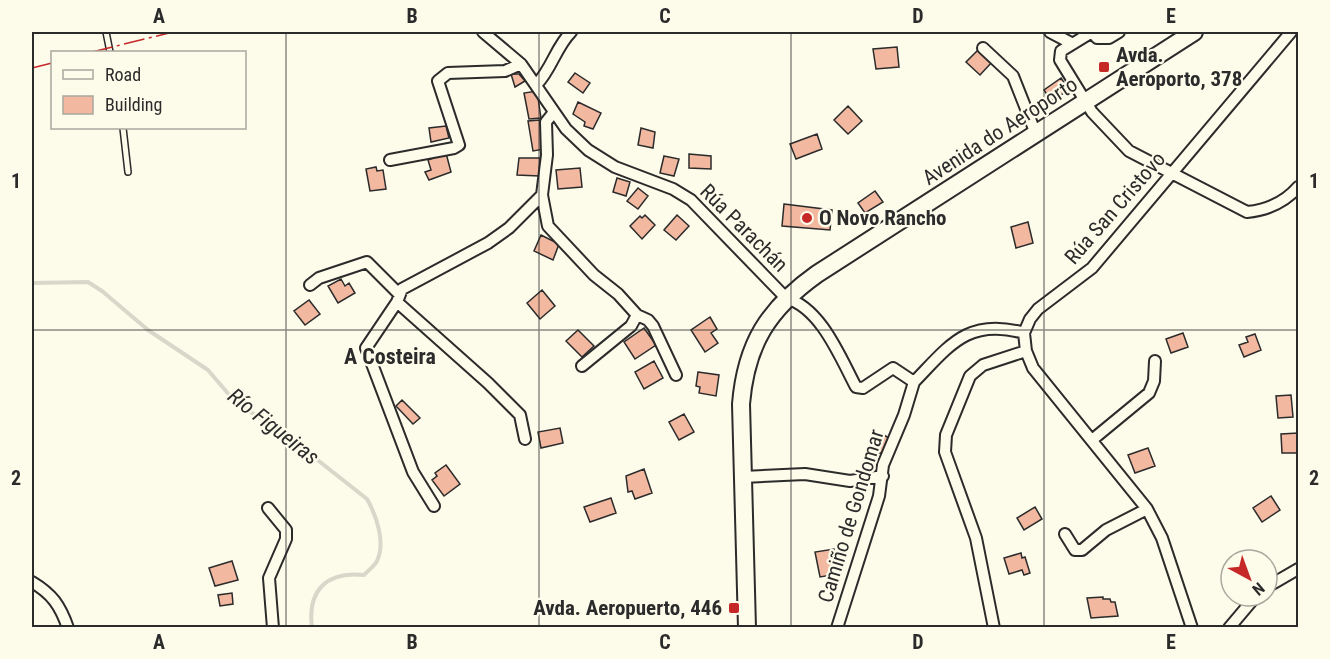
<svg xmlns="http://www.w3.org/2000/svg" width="1330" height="659" viewBox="0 0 1330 659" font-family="'Roboto Condensed',sans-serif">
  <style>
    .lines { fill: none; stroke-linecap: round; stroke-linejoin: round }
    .stream { stroke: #d8d7c9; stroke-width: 4 }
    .building { fill: #f2b8a0; stroke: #2b2b2b; stroke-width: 1.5 }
    .service-casing { stroke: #2b2b2b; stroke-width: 8 }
    .minor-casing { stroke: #2b2b2b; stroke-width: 14 }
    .primary-casing { stroke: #2b2b2b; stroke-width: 20 }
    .service { stroke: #fdfbea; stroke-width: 5 }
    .minor { stroke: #fdfbea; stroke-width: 10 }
    .primary { stroke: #fdfbea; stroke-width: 16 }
    .power { stroke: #c62828; stroke-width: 1.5; stroke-dasharray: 21 4.5 3 4.5; stroke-linecap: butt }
    .grid { fill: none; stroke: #2b2b2b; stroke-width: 1.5; stroke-opacity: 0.55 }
    .poi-dot { fill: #c62828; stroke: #fdfbea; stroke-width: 2 }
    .labels { text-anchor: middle; stroke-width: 4.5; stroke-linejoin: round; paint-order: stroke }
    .poi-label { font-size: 21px; font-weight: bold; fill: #2b2b2b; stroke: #fdfbea; text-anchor: start }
    .street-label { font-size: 21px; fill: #2b2b2b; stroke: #fdfbea }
    .neighbourhood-label { font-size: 22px; font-weight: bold; fill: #2b2b2b; stroke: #fdfbea }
    .water-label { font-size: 22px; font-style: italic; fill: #2b2b2b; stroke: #fdfbea }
    .neatline { fill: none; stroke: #2b2b2b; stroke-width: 2 }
    .grid-label { font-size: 20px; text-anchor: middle; font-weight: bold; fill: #2b2b2b }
  </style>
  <rect width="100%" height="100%" fill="#fdfbea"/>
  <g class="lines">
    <path class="stream" d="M32,283L88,282L102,291L148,330L208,370L237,404L277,428L367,499C376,515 386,542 377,561C375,566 367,571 364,575C327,571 307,590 312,628"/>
  </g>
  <path class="building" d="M897,47L899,67L876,69L873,49Z
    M978,50L992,62L980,75L966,62Z
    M575,73L590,83L583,93L568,82Z
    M511,74H519L525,81L515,87Z
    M1061,78L1069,90L1051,101L1044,90Z
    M537,91L541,118L529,119L524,93Z
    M578,102L601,113L593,129L584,126L585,122L573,114Z
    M848,106L862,121L848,134L834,120Z
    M540,120L545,149L533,151L528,121Z
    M446,126L449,138L431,142L429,128Z
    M641,128L655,132L653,148L638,145Z
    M817,134L822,149L796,159L790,144Z
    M446,153L451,172L429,180L425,172L431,170L428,160Z
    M689,154L711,156V169L689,168Z
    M664,156L679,159L674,176L660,173Z
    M519,158H540L539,176L517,175Z
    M376,167L377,171L383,170L386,189L370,191L366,169Z
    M580,168L582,187L558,189L556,170Z
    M617,178L630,182L626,196L613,192Z
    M638,188L648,196L638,209L627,201Z
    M875,191L883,202L865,213L858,203Z
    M784,204L832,210L830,230L782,226Z
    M645,215L655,225L642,239L630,226L640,216L642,218Z
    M677,215L689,226L676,240L664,230Z
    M1028,222L1033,243L1016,248L1011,227Z
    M541,235L559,244L553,260L534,251Z
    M341,279L345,286L349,283L355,293L338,303L328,286Z
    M542,290L555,306L540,319L527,303Z
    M309,300L320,314L305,325L294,311Z
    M710,317L717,329L711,333L718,343L705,352L691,330Z
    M644,328L656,345L635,359L624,342Z
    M578,330L594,346L582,357L566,341Z
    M1183,333L1188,347L1171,353L1166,339Z
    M1255,334L1261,350L1244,357L1239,345L1248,342L1246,337Z
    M654,361L663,378L644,389L635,372Z
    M698,372L719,375L716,396L699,393L700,387L696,386Z
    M1291,395L1293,417L1278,418L1276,396Z
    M402,400L420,418L413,424L396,406Z
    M684,414L694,432L679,440L669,422Z
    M560,428L563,443L541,448L538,432Z
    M1298,433V453H1282L1281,434Z
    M882,434L891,439L885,453H878L873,444Z
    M1148,448L1155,466L1135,473L1128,455Z
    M446,465L460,484L444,496L432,480L437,476L435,473Z
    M644,469L652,493L635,499L632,491L628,492L626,476Z
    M1271,496L1280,510L1262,522L1253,508Z
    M611,498L616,513L590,522L584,507Z
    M1035,507L1042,519L1024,530L1017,518Z
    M834,549L838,574L820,577L815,552Z
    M1021,553L1022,558L1025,557L1030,573L1024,575L1022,570L1009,574L1004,558Z
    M232,561L238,580L215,586L209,568Z
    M232,593L233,604L220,606L218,595Z
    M1103,597V599H1110L1111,602H1115L1118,616L1091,618L1087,598Z"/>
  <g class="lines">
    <g class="service-casing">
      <path id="service" d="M106,32L110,52
        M123,128L128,172"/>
    </g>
    <g class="minor-casing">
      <path id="minor" d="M483,32L521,64L566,129L588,150L615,167L673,189L691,200L786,298C821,308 840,357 856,387L863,388L893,368L914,382C949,346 968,317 1024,333
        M1050,32L1071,43
        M1092,32L1061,51L1060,60L1092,112L1129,151L1247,212C1267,210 1285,202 1298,187
        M1092,32L1097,38H1109L1119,32
        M983,48L1013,76L1036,134
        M537,84C552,68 556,47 571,32
        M390,160L454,148L459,145L438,81L448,73L505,71L521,64
        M542,195L548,226L594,275L618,294L637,315L631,326L582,366
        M310,285L319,278L367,262L399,294
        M397,302L488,383L520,415L525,439
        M637,315L648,320L653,326L676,375
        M1092,440L1149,393L1154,381L1155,361
        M743,477L805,474L850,481L883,476
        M434,506L413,472L366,348L397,302L402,289L488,243L509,228L542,195L547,155L546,122L554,112
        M268,508L286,530V539L269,578L273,628
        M1065,534L1075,550H1082L1106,530L1147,509
        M32,582C52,594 60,605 68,628
        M1267,587L1298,569
        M837,628L879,496L883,465L904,415L914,382
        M994,628L976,538L945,452L946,435L970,376L983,365L1026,351
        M1192,628L1162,538L1147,509L1033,368L1026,351L1024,333L1030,319L1038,309L1092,268L1291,32
        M1229,628L1256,596"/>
    </g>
    <g class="primary-casing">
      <path id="primary" d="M747,628L741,404C746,344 768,309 817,274L1194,32"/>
    </g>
    <use href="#service" class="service"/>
    <use href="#minor" class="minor"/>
    <use href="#primary" class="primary"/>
    <path class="power" d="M92,52L173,32
      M32,68L52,63"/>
  </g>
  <path class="grid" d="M286,32V628M539,32V628M791,32V628M1044,32V628M32,330H1298"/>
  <g class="poi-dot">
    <rect x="1098" y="61" width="12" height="12" rx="3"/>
    <circle cx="807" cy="218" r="6"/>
    <rect x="728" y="602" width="12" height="12" rx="3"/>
  </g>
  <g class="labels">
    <g class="poi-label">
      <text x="1116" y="62">Avda.<tspan x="1116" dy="24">Aeroporto, 378</tspan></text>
      <text x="819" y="225">O Novo Rancho</text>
      <text x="722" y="615" text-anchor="end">Avda. Aeropuerto, 446</text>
    </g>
    <g class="street-label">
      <text transform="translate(1000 131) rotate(-33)" y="7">Avenida do Aeroporto</text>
      <text transform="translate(1115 208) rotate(-49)" y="7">Rúa San Cristovo</text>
      <text transform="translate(744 228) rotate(45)" y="7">Rúa Parachán</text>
      <text transform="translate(851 516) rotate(-73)" y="7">Camiño de Gondomar</text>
    </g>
    <g class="neighbourhood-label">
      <text x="390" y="364">A Costeira</text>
    </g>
    <g class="water-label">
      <text transform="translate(274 426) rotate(38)" y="8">Río Figueiras</text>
    </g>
  </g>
  <rect width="1330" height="659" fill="none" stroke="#fdfbea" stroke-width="66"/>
  <rect x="51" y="51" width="195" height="78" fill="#fdfbea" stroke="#a9a89e" stroke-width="1.5"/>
  <rect x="63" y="70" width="30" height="9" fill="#fdfbea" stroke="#a9a89e" stroke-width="1.5"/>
  <text x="105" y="81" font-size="18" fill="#2b2b2b">Road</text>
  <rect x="63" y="96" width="30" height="18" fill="#f2b8a0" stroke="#a9a89e" stroke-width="1.5"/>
  <text x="105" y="111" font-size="18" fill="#2b2b2b">Building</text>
  <g transform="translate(1249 578) rotate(139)"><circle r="28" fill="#fdfbea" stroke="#a9a89e" stroke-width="1.5"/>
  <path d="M0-4.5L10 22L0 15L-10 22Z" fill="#c62828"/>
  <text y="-9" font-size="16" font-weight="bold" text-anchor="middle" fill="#2b2b2b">N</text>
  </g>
  <rect x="33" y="33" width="1264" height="593" class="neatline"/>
  <g class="grid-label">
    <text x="159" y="23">A</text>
    <text x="412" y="23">B</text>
    <text x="665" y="23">C</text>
    <text x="918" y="23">D</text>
    <text x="1171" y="23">E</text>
    <text x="16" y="188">1</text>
    <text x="1314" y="188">1</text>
    <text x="16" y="485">2</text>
    <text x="1314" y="485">2</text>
    <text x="159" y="649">A</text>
    <text x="412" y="649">B</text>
    <text x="665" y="649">C</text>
    <text x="918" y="649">D</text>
    <text x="1171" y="649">E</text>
  </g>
</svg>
